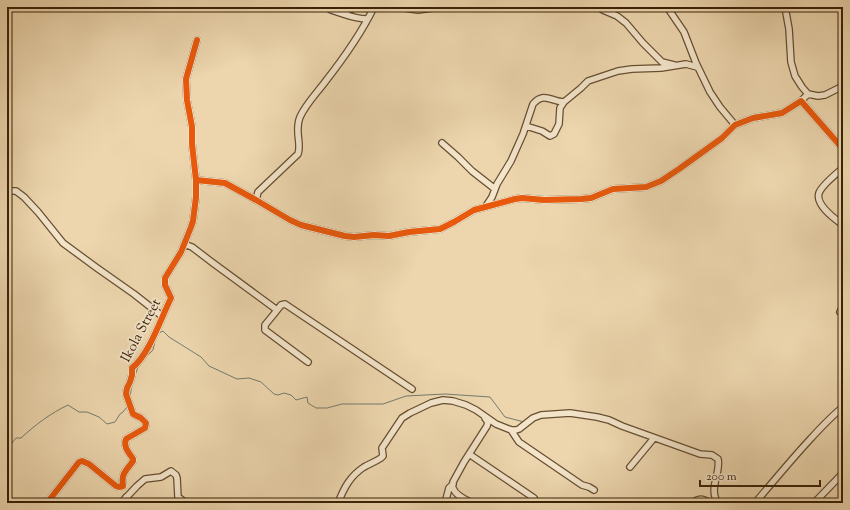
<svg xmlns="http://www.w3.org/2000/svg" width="850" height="510" viewBox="0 0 850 510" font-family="'Sorts Mill Goudy',serif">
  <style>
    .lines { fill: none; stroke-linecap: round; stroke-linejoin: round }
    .stream { stroke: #747b6f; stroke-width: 1 }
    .minor-casing { stroke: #664f32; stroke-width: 8 }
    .minor { stroke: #f3e4ca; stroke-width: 5.5 }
    .cycleway-casing { stroke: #f3e4ca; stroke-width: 8 }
    .cycleway { stroke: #e8590c; stroke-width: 6 }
    .labels { text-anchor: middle; stroke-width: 3.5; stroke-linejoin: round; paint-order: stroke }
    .street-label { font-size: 14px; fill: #392208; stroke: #f3e4ca }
  </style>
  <rect width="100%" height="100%" fill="#edd6ae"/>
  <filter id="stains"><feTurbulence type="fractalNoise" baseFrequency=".005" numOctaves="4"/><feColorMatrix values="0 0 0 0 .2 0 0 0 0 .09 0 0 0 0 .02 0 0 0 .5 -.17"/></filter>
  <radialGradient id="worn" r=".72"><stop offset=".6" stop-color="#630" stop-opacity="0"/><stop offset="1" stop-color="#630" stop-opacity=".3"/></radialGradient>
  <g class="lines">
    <path class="stream" d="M159,333L163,331L169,337L201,357L209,366L237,379L249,378L261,382L274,394L278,395L284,393L291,395L296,400L307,397L308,403L316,408H327L342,404H383L406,396L445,394L490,397L505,417L524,422
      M130,397L132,384L138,367L145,358L153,350L155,341
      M7,449L16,438H21C35,425 51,413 68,405L79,412H87L99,417L107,424L115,422L120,414L123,412L127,407"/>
    <g class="minor-casing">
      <path id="minor" d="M327,7L331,10L340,13L357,7
        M398,7L418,10L440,7
        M598,7L603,10L617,16L626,23L643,43L662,62L674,65
        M667,7L684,32L696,63L710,92L720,107L735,125
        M785,7L789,29L791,62L795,76L802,87L808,94
        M340,13C349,16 357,19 367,19
        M801,101L808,94L818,96L825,95L843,86
        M526,126L542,131L550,136L554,134L559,124L560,108L564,102
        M442,143L458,157L472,171L495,189
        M843,168C836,174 822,185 819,193C815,205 835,219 843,225
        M196,180L225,183L256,200L290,220L301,225L345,236L354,237L374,235L389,236L409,232L440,229L454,222L474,210L515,199L522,198L544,200L581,199L591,198L613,189L646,187L661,181L679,169L722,138L735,125L753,118L782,113L801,101L843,149
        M7,191H16L24,197L38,212L63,243L97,268L134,294L162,316
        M256,200L258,192L298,154C302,143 294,131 300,117C306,104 316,94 325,82C343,59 361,34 374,7
        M486,206L492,197L497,184L511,161L523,134L533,104C544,91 552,102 564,102L581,88L588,81L618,71L632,69L661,68L686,64L697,67
        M184,244L192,247L213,263L277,310
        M840,312L843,306
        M308,362L265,330V325L274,314L281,305L285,304L412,389
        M511,430L519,442L582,485L589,487L594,490
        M469,454L534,498
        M630,467L654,438
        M126,497L131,503
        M47,503L79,462L82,461L89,464L116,486L119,487L123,486C121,473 126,471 133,461V459C129,453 123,447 126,439L145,428L146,423L141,418L133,414L126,394L127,388L130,382L132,375V368C149,355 161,318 171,298L165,285V278L181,252L191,227L193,221L196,197V180L192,144V127L187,100L186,79L197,40
        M121,503L137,486L145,479L161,477L171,471L176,475L177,478L178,497L186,503
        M338,503C344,488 350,476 364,467C369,464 375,462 381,458L383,456L382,448L402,418L410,413L431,403L443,400L453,401L466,405L476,410L496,424L511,430H516L519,429L533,418L541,415L570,413L597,417L609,420L622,426L700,454L712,455L718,459C721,473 708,489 718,503
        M445,503L449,488L453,484
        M472,503C466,500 455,495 453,488C452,486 453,483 453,482L464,462L487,426L488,422L485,418
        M691,503C700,498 702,498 710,503
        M755,503C771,484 787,465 804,446C816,433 828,419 843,407
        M814,503L843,473"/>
    </g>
    <use href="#minor" class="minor"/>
    <g class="cycleway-casing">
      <path id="cycleway" d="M196,180L225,183L256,200L290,220L301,225L345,236L354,237L374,235L389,236L409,232L440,229L454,222L474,210L515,199L522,198L544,200L581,199L591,198L613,189L646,187L661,181L679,169L722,138L735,125L753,118L782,113L801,101L843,149
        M47,503L79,462L82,461L89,464L116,486L119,487L123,486C121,473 126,471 133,461V459C129,453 123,447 126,439L145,428L146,423L141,418L133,414L126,394L127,388L130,382L132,375V368C149,355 161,318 171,298L165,285V278L181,252L191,227L193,221L196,197V180L192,144V127L187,100L186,79L197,40"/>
    </g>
    <use href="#cycleway" class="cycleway"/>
  </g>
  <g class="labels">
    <g class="street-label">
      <text transform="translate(140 330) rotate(-62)" y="5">Ikola Street</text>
    </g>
  </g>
  <rect width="850" height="510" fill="none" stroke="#edd6ae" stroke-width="24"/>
  <rect x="8" y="8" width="834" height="494" fill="none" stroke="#392208" stroke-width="2"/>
  <rect x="12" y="12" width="826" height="486" fill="none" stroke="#392208"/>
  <path d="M700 480v6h120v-6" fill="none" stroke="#392208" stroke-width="2"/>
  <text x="706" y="480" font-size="12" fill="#392208" stroke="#f3e4ca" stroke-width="3" paint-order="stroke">200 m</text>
  <rect width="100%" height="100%" filter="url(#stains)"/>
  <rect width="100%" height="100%" fill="url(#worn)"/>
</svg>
